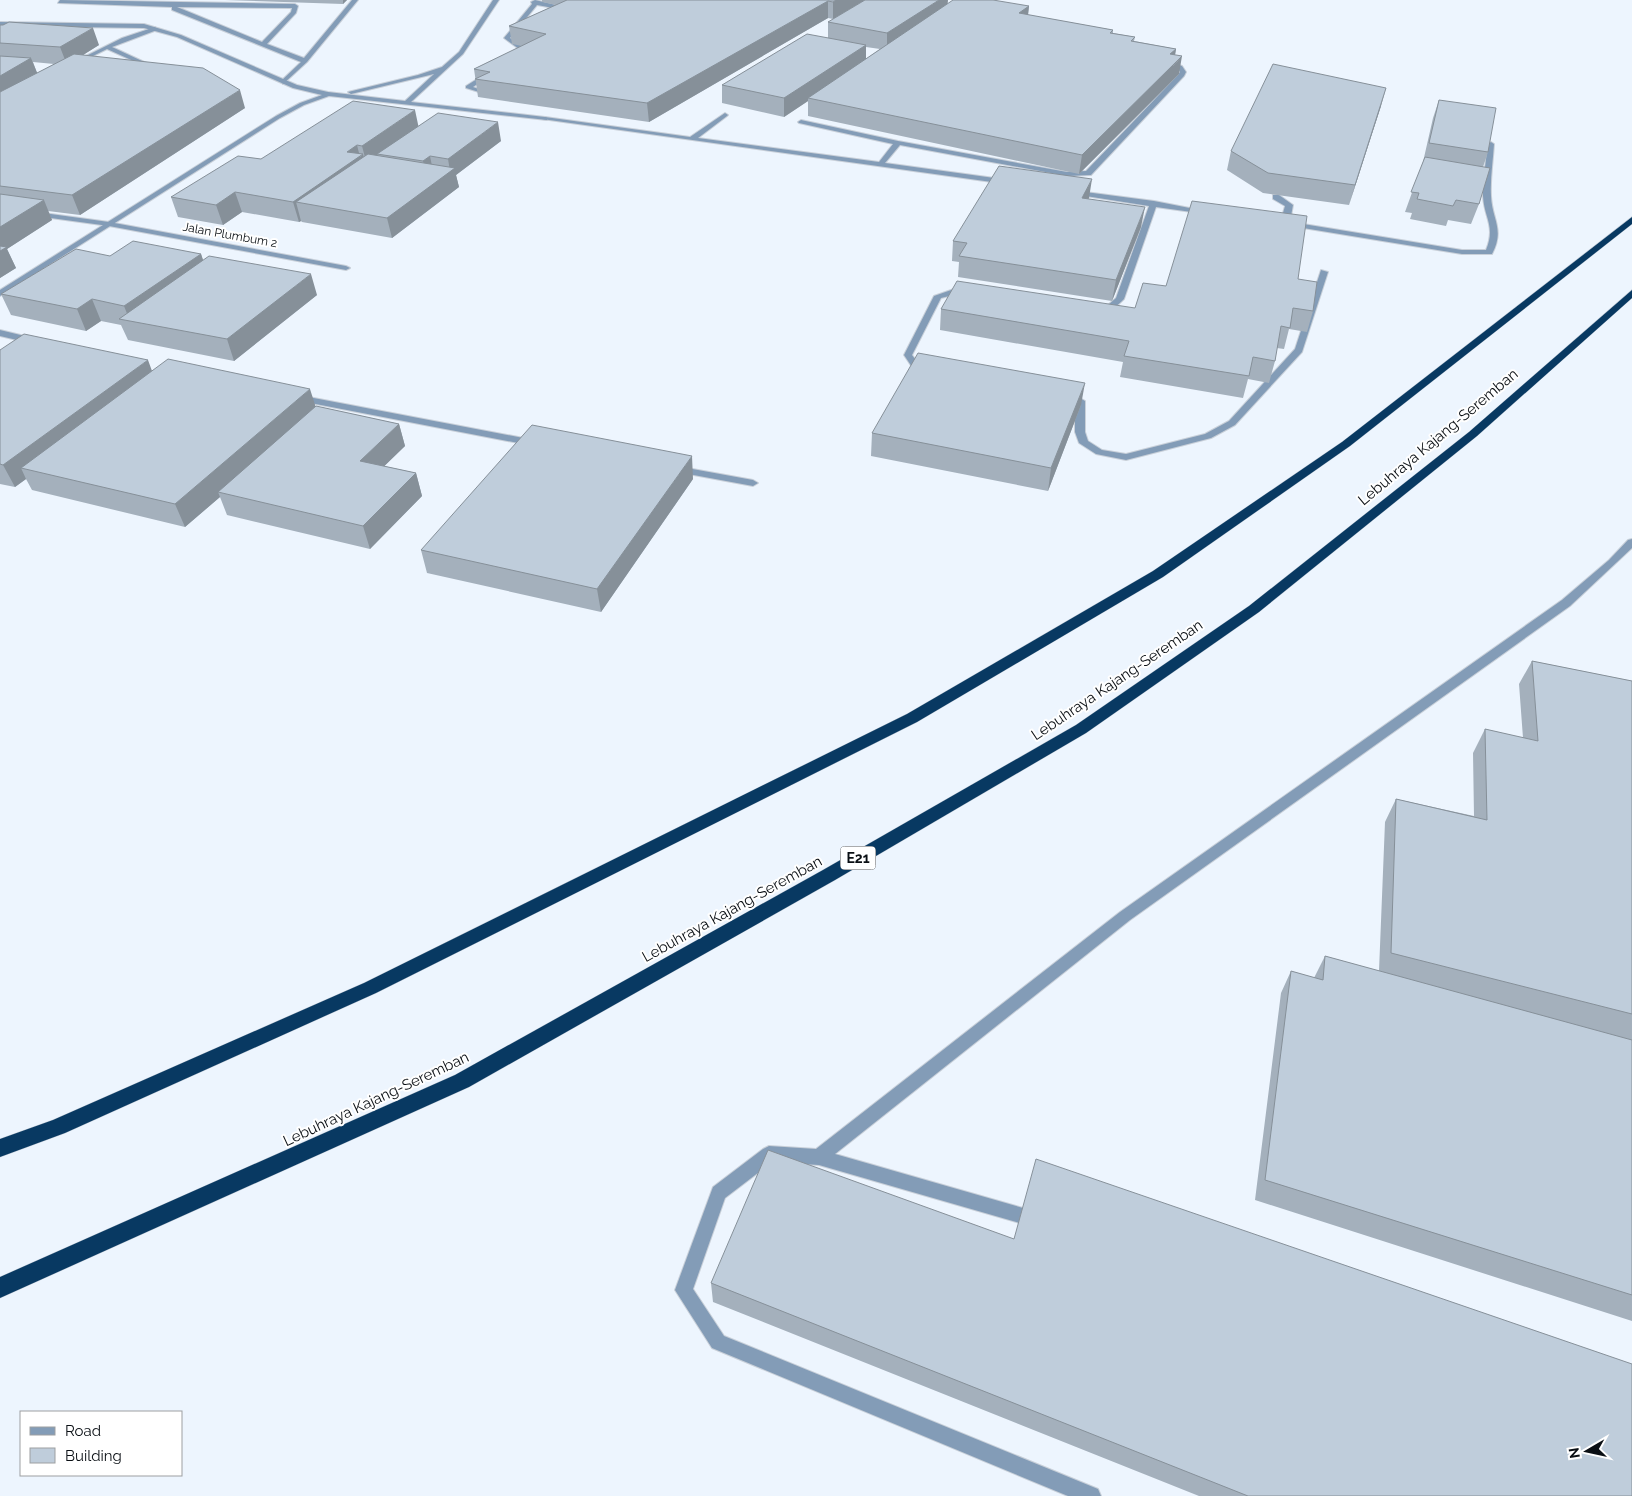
<svg xmlns="http://www.w3.org/2000/svg" width="1632" height="1496" viewBox="0 0 1632 1496" font-family="Raleway,sans-serif">
  <style>
    .lines { fill: none; stroke-linecap: round; stroke-linejoin: round }
    .service-casing { stroke: #c9d0d9; stroke-width: 2 }
    .minor-casing { stroke: #c9d0d9; stroke-width: 2 }
    .motorway-casing { stroke: #c9d0d9; stroke-width: 1 }
    .service { fill: #839cb7; fill-rule: evenodd }
    .minor { fill: #839cb7; fill-rule: evenodd }
    .motorway { fill: #083962; fill-rule: evenodd }
    .wall { fill: #a4b0bc; fill-rule: evenodd }
    .shaded-wall { fill: #869099 }
    .building { fill: #bfcddb; stroke: #869099 }
    .labels { text-anchor: middle; stroke-width: 4; stroke-linejoin: round; paint-order: stroke }
    .far-street-label { font-size: 12px; fill: #0a0f14; stroke: #fff }
    .shield { fill: #fff; stroke: #54575a; stroke-width: 1 }
    .shield-label { font-size: 14px; font-weight: bold; fill: #0a0f14 }
    .street-label { font-size: 15px; fill: #0a0f14; stroke: #fff }
  </style>
  <rect width="100%" height="100%" fill="#edf5fe"/>
  <g class="lines">
    <g class="service-casing">
      <path id="service" d="M60,0L295,4L298,6L296,13L267,44L304,58L352,0H358L307,62L283,84L281,81L301,62L172,10V7L58,3ZM177,7L292,8L291,12L262,42Z
        M535,0L573,9L570,11L537,5L510,38L526,49L517,58H513L519,49L504,38L532,4L531,2Z
        M155,27L157,30L112,47L155,67V69H151L107,49L79,63L74,62L122,38Z
        M1163,60L1182,66L1186,72L1184,76L1091,175L1067,176L900,145L885,163L1009,180L1010,182L1006,184L542,119L545,117L690,137L725,113L728,115L727,116L698,138L879,162L893,144L799,123L798,122L801,120L898,141L1067,172L1086,171L1178,75L1180,72L1178,68L1163,62Z
        M488,72L493,73L473,87L495,95V97L466,88V86Z
        M1491,142L1494,144C1493,161 1490,179 1491,196C1492,220 1505,229 1492,254H1462L1291,226L1287,224L1291,222L1462,250H1486C1496,226 1484,218 1483,196C1483,178 1486,161 1488,144Z
        M1070,190L1154,201L1210,212L1206,214L1156,207L1124,299C1116,308 1107,312 1094,311V307L1108,305L1116,298L1149,206L1073,194L1069,192Z
        M1273,195H1279L1293,205L1291,216L1286,225L1274,222L1281,220L1285,206L1273,199Z
        M0,207L109,222L346,266L350,268L346,270L109,226L0,211Z
        M1321,270L1328,272L1302,352L1235,425L1211,438L1126,460L1096,454L1079,443L1075,432V402L1065,395L1070,392L1085,401V432L1088,441L1102,450L1126,454L1205,434L1229,421L1295,349Z
        M954,289H966L970,291L941,298L912,355L918,363L932,367L928,370L912,367L904,355L934,296Z
        M0,330L37,339L38,341L34,344L0,336Z
        M298,395L534,440L539,443L534,446L295,400V396Z
        M676,466L753,480L758,483L753,486L672,471L671,469Z
        M1632,539V548L1570,606L1130,920L835,1154L1037,1212L1043,1214L1045,1220L1043,1226L1037,1228L819,1165L772,1162L725,1198L693,1289L724,1336L1098,1489L1101,1496H1068L712,1348L675,1290L713,1187L763,1149L769,1146L816,1149L1120,912L1562,600L1609,560L1628,540Z"/>
    </g>
    <g class="minor-casing">
      <path id="minor" d="M493,0H499L463,54L411,102L545,117L547,118V120L329,96L304,105L280,118L0,296V290L276,116L300,103L322,95L293,88L177,37L144,28L0,26V22L144,24L181,35L297,85L328,92L405,101L434,74L351,94L348,92L418,75L442,67L459,52Z"/>
    </g>
    <g class="motorway-casing">
      <path id="motorway" d="M1632,217V224L1350,446L1163,577L917,722L376,993L65,1133L0,1157V1139L53,1120L364,983L907,714L1153,571L1342,442Z
        M1632,290V298L1477,436L1259,612L1086,733L835,880L469,1087L0,1298V1277L455,1075L823,870L1076,725L1249,606L1469,432Z"/>
    </g>
    <use href="#service" class="service"/>
    <use href="#minor" class="minor"/>
    <use href="#motorway" class="motorway"/>
  </g>
  <path class="wall" d="M225,0H347L343,4Z
    M542,0H865L833,19L828,18L649,122L478,97L474,69L522,46L512,44L509,26L556,5L542,2Z
    M947,4L1029,6L1028,15L1113,30V33L1135,37L1134,41L1176,49L1175,55L1179,74L1079,174L808,116V101L784,117L722,103V85L828,38V22ZM866,47L880,49L866,59Z
    M0,25L99,45L83,55L245,108L80,215L48,211L52,220L7,249L16,268L0,278ZM33,62L54,64L37,73Z
    M1439,100L1488,152L1483,167L1479,204L1471,224L1448,220L1446,226L1410,219L1412,213L1405,212L1423,162L1433,118Z
    M1381,106L1349,205L1263,193L1227,170L1231,151Z
    M418,126L501,141L456,175L459,187L392,238L302,222L301,221L299,222L242,212L223,225L178,217L171,197L261,159Z
    M1089,199L1141,227L1112,301L958,277L959,262L952,261L953,241Z
    M201,254L203,260L317,295L234,361L128,340L121,325L101,321L86,331L11,315L1,294L110,256Z
    M1298,279L1313,311L1307,332L1289,329L1284,349L1277,348L1275,361L1269,383L1248,379L1243,398L1120,377L1123,362L940,330L941,309L1135,308L1166,286Z
    M0,350L152,371L399,424L405,446L384,466L416,473L422,496L370,549L227,515L220,497L185,527L32,490L26,479L15,487L0,484Z
    M1081,405L1048,491L871,456L872,433Z
    M693,479L601,612L427,573L421,550Z
    M1532,661L1632,681V1321L1255,1200L1281,993L1291,971L1314,978L1325,956L1379,971L1385,822L1396,799L1474,816L1473,753L1485,729L1523,738L1519,684Z
    M711,1283L1632,1496H1199L713,1302Z"/>
  <path class="shaded-wall" d="M343,0H347L343,4Z
    M836,0H865L833,19V2Z
    M939,0H948L947,11L887,51V33Z
    M828,1V18L649,122L647,103Z
    M1029,6L1027,23L1019,13Z
    M93,28L99,45L67,65L60,47Z
    M866,45V63L808,98V101L784,117V98Z
    M1176,49L1173,66L1182,56L1179,74L1079,174L1082,155L1170,54Z
    M31,58L38,75L0,92V76Z
    M1386,88L1381,106L1349,205L1355,185Z
    M240,90L245,108L80,215L72,195Z
    M415,110L419,129L377,154L378,157L367,165L362,146Z
    M498,122L501,141L456,175L459,187L392,238L387,218L450,171L448,159Z
    M357,145L360,157L363,154L368,174L296,202L301,221L299,222L293,202L347,152Z
    M430,156L434,176L427,181L423,161Z
    M1092,179L1089,198L1080,218L1082,198Z
    M235,192L242,212L223,225L216,205Z
    M44,200L52,220L7,249L16,268L0,278V227Z
    M1145,207L1141,227L1112,301L1116,280Z
    M201,254L208,275L130,321L124,306Z
    M311,274L317,295L234,361L227,339Z
    M92,299L101,321L86,331L77,309Z
    M148,360L156,382L21,468L26,479L15,487L3,465Z
    M1085,383L1081,405L1048,491L1051,468Z
    M310,389L317,411L218,492L220,497L185,527L175,504Z
    M399,424L405,446L367,483L360,461Z
    M692,456L693,479L601,612L597,589Z
    M416,473L422,496L370,549L363,526Z"/>
  <path class="building" d="M567,0H836L833,2L828,1L647,103L475,79L490,72L474,69L546,34L509,26Z
    M865,0H939L887,33L828,22Z
    M953,0H993L1029,6L1019,13L1113,30L1110,33L1135,37L1131,41L1176,49L1170,54L1182,56L1082,155L808,98Z
    M9,22L93,28L60,47L0,43V25H3Z
    M807,34L866,45L784,98L722,85Z
    M74,54L203,68L240,90L72,195L0,186V92Z
    M0,56L31,58L0,76Z
    M1273,64L1386,88L1355,185L1268,173L1231,151Z
    M1439,100L1496,108L1488,152L1429,143Z
    M353,101L415,110L362,146L357,145L347,152L363,154L293,202L235,192L216,205L171,197L238,156L261,159Z
    M438,113L498,122L448,159L430,156L423,161L377,154Z
    M368,154L455,168L387,218L296,202Z
    M1425,157L1490,168L1479,204L1456,200L1453,206L1417,199L1419,193L1411,192Z
    M999,166L1092,179L1082,198L1145,207L1116,280L959,256L967,243L953,241Z
    M0,194L44,200L0,227Z
    M1192,201L1307,216L1298,279L1317,282L1313,311L1293,308L1290,328L1281,326L1275,361L1253,357L1249,376L1124,356L1129,341L941,309L957,281L1135,308L1143,283L1166,286Z
    M133,241L201,254L124,306L92,299L77,309L1,294L76,249L110,256Z
    M0,246L7,247L0,251Z
    M209,256L311,274L227,339L119,319Z
    M24,334L148,360L3,465L0,464V350Z
    M918,353L1085,383L1051,468L872,433Z
    M168,359L310,389L175,504L21,468Z
    M316,406L399,424L360,461L416,473L363,526L218,492Z
    M532,425L692,456L597,589L421,550Z
    M1532,661L1632,681V1014L1391,953L1396,799L1487,820L1485,729L1538,741Z
    M1325,956L1632,1040V1295L1265,1180L1291,971L1323,980Z
    M768,1150L1014,1239L1036,1159L1632,1364V1496H1248L711,1283Z"/>
  <g class="labels">
    <g class="far-street-label">
      <text transform="translate(230 235) rotate(10)" y="4">Jalan Plumbum 2</text>
    </g>
    <rect class="shield" x="840.5" y="846.5" width="35" height="23" rx="4"/>
    <g class="shield-label">
      <text x="858" y="863">E21</text>
    </g>
    <g class="street-label">
      <text transform="translate(1438 437) rotate(-40)" y="5">Lebuhraya Kajang-Seremban</text>
      <text transform="translate(1117 680) rotate(-34)" y="5">Lebuhraya Kajang-Seremban</text>
      <text transform="translate(732 909) rotate(-29)" y="5">Lebuhraya Kajang-Seremban</text>
      <text transform="translate(376 1099) rotate(-25)" y="5">Lebuhraya Kajang-Seremban</text>
    </g>
  </g>
  <rect x="20" y="1411" width="162" height="65" fill="#ffffff" stroke="#9d9fa1"/>
  <rect x="30" y="1427" width="25" height="8" fill="#839cb7" stroke="#9d9fa1"/>
  <text x="65" y="1436" font-size="15" fill="#0a0f14">Road</text>
  <rect x="30" y="1448" width="25" height="15" fill="#bfcddb" stroke="#9d9fa1"/>
  <text x="65" y="1461" font-size="15" fill="#0a0f14">Building</text>
  <g transform="translate(1587 1451) rotate(261)" stroke="#ffffff" stroke-width="4" paint-order="stroke">
  <path d="M0-4L9 19L0 12L-9 19Z" fill="#0a0f14"/>
  <text y="-8" font-size="14" font-weight="bold" text-anchor="middle" fill="#0a0f14">N</text>
  </g>
</svg>
